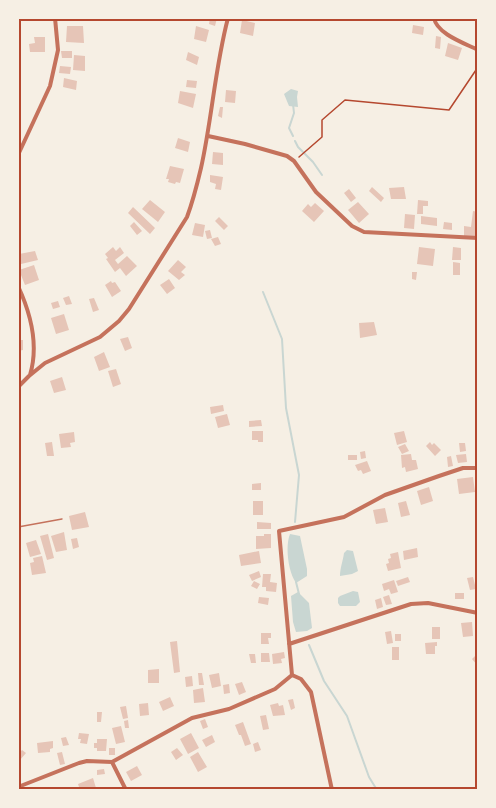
<svg xmlns="http://www.w3.org/2000/svg" width="496" height="808" viewBox="0 0 496 808" font-family="'PT Serif',serif">
  <style>
    .water { fill: #c9d6d2 }
    .lines { fill: none; stroke-linecap: round; stroke-linejoin: round }
    .stream { stroke: #c9d6d2; stroke-width: 2 }
    .building { fill: #e6c5b7 }
    .path { stroke: #b5482f; stroke-width: 1.5 }
    .service { stroke: #c5725c; stroke-width: 1.5 }
    .minor { stroke: #c5725c; stroke-width: 4 }
    .neatline { fill: none; stroke: #b5482f; stroke-width: 2 }
  </style>
  <rect width="100%" height="100%" fill="#f6efe4"/>
  <path class="water" d="M291,89L298,91L297,97L298,107L289,106L284,94Z
    M290,534L300,536L307,569V576L296,583C288,572 285,546 290,534Z
    M347,550L353,551L358,571L352,574L340,576C340,568 343,561 344,553Z
    M353,591L358,592L360,602L356,606H340L338,603V598L340,596Z
    M298,592L309,603L312,628L307,631L296,632L293,622L291,596Z"/>
  <g class="lines">
    <path class="stream" d="M293,136L289,128L294,113L293,104
      M295,141L298,147L313,162L322,175
      M263,292L282,339L286,408L299,475L295,522
      M296,582L299,594
      M309,645L324,681L347,716L369,777L377,790"/>
  </g>
  <path class="building" d="M210,18H217L215,26L209,24Z
    M242,20L255,23L253,36L240,33Z
    M413,25L424,27L423,35L412,33Z
    M67,26H83L84,43L66,42Z
    M196,26L209,30L206,42L194,39Z
    M436,36L441,37L440,49L435,48Z
    M34,37H45V52H30L29,44L35,43Z
    M448,43L462,48L458,60L445,56Z
    M61,51H72V58H62Z
    M188,52L199,57L197,65L186,60Z
    M74,55L85,56V71L73,70Z
    M60,66L71,67L70,74L59,73Z
    M64,78L77,81L76,90L63,87Z
    M187,80L197,81L196,88L186,87Z
    M226,90L236,91L235,103L225,102Z
    M180,91L196,94L193,108L178,103Z
    M220,107H223L222,118L218,116Z
    M178,138L190,142L188,152L175,148Z
    M213,152L223,153V165L212,164Z
    M170,166L184,169L180,183L176,182L175,184L168,182L169,179H166Z
    M210,175L223,177L221,190L215,189L216,184L210,182Z
    M372,187L384,198L381,202L369,191Z
    M404,187L406,199H391L389,188Z
    M349,189L356,198L351,202L344,193Z
    M150,200L165,212L158,222L142,209Z
    M418,200L428,201V206H423V214H417Z
    M358,202L369,214L359,223L348,210Z
    M315,203L324,211L314,222L302,211L308,204L311,207Z
    M133,207L155,228L150,234L128,213Z
    M473,211L478,212L476,237L464,236V226L471,227Z
    M405,214L415,215L414,229L404,228Z
    M421,216L437,218V226L421,224Z
    M219,217L228,226L224,230L215,221Z
    M134,222L142,231L137,235L130,226Z
    M444,222L452,223V230L443,229Z
    M195,223L205,225L203,237L192,235Z
    M210,230L212,238L207,239L205,231Z
    M218,237L221,244L215,246L211,239Z
    M113,247L116,251L120,247L124,253L115,260L118,264L127,256L137,266L126,276L120,268L115,272L106,259L108,258L105,254Z
    M419,247L435,249L433,266L417,264Z
    M453,247L461,248V260H452Z
    M35,251L38,260L21,264L19,254Z
    M178,260L186,267L181,272L185,275L179,280L168,271Z
    M453,262L460,263V275H453Z
    M34,265L39,280L25,285L19,270Z
    M412,272H417L416,280L412,279Z
    M169,279L175,288L167,294L160,285Z
    M111,281L112,283L115,282L121,291L112,297L105,285Z
    M69,296L72,304L66,305L63,298Z
    M94,298L99,310L93,312L89,299Z
    M58,301L60,307L53,309L51,303Z
    M64,314L69,330L56,334L51,318Z
    M374,322L377,335L360,338L359,323Z
    M128,337L132,348L125,351L120,339Z
    M18,340H23V350L18,351Z
    M104,352L110,367L99,371L94,357Z
    M116,369L121,384L113,387L108,371Z
    M62,377L66,390L54,393L50,381Z
    M223,405L224,411L211,414L210,407Z
    M227,414L230,425L218,428L215,417Z
    M261,420L262,426L249,427V421Z
    M252,431H263V442H258V440H252Z
    M404,431L407,442L397,445L394,433Z
    M74,432L75,442L70,443L71,447L61,448L59,434Z
    M475,438H478V450H475Z
    M52,442L54,456H47L45,443Z
    M430,442L432,445L434,443L441,450L435,456L426,446Z
    M459,443H465L466,451L460,452Z
    M405,444L409,451L402,454L398,447Z
    M365,451L366,458L361,459L360,452Z
    M411,454L412,460H416L418,469L406,472L405,467L402,468L401,455Z
    M466,454L467,462L458,463L456,455Z
    M348,455H357V460H348Z
    M451,456L453,466L448,467L447,457Z
    M367,461L371,471L363,474L361,470L358,471L355,465Z
    M473,477L475,492L459,494L457,479Z
    M261,483V490H252V484Z
    M429,487L433,501L421,505L417,491Z
    M253,501H263V515H253Z
    M406,501L410,515L401,517L398,503Z
    M385,508L388,522L376,524L373,510Z
    M85,512L89,527L72,530L69,516Z
    M257,522L271,523V529H257Z
    M64,532L67,550L56,552L51,536Z
    M48,534L54,558L47,560L40,536Z
    M264,534H271V548L256,549V536H264Z
    M77,538L79,547L73,549L71,539Z
    M36,540L41,554L30,557L26,543Z
    M417,548L418,557L404,560L403,551Z
    M259,551L261,563L241,566L239,555Z
    M398,552L401,568L388,571L386,564L389,563L388,559L391,558L390,554Z
    M42,556L46,573L32,575L30,563L34,562L33,558Z
    M259,571L261,577L252,581L249,575Z
    M263,574H271L270,582L277,583L276,592L266,591V587H262Z
    M408,577L410,582L398,586L396,581Z
    M473,577L476,589L470,590L467,578Z
    M394,580L398,592L391,594L389,589L384,591L382,584Z
    M254,581L260,584L257,589L251,586Z
    M455,593H464V599H455Z
    M389,595L392,604L386,605L383,597Z
    M259,597L269,598L268,605L258,603Z
    M381,598L383,607L377,609L375,600Z
    M472,622L473,636L463,637L461,623Z
    M432,627H440V639H432Z
    M391,631L393,643L387,644L385,632Z
    M261,633H271V638H268L269,644H261Z
    M395,634H401V641H395Z
    M177,641L180,672L174,673L170,642Z
    M437,642V646H435V654H426L425,643Z
    M392,647H399V660H392Z
    M284,652L285,658L281,659L282,663L273,664L272,654Z
    M261,653H269L270,662H261Z
    M478,653V666L472,659Z
    M249,654H255L256,663H251Z
    M159,669V683H148V670Z
    M198,673H202L204,685H199Z
    M219,673L221,686L212,688L209,675Z
    M192,676L193,686L186,687L185,677Z
    M242,682L246,692L239,695L235,684Z
    M229,684L230,693L224,694L223,685Z
    M203,688L205,702L194,703L193,690Z
    M170,697L174,706L163,711L159,702Z
    M293,699L295,708L291,710L288,700Z
    M148,703L149,715L140,716L139,704Z
    M278,703L279,706L283,705L285,715L273,716L270,705Z
    M126,706L128,718L123,719L120,707Z
    M97,712H102L101,722H97Z
    M266,715L269,729L263,730L260,716Z
    M205,719L208,727L203,729L200,721Z
    M128,720L129,728H125L124,721Z
    M243,722L251,744L245,746L241,735H239L235,725Z
    M121,726L125,742L116,744L112,728Z
    M79,733L89,734L87,744L80,743L81,739H78Z
    M191,733L199,748L188,754L180,739Z
    M212,735L215,742L206,747L202,740Z
    M66,737L69,745L63,746L61,738Z
    M97,739H107L106,751H97V748H94V743H97Z
    M53,741V748L50,749V752L38,753L37,743Z
    M258,742L261,750L255,752L253,744Z
    M109,748H115V755H109Z
    M177,748L183,755L176,760L171,752Z
    M22,750L26,753L20,760L18,758V754Z
    M62,752L65,764L60,765L57,753Z
    M198,752L207,767L198,772L190,757Z
    M137,766L142,775L131,781L126,772Z
    M104,769L105,774L97,775V770Z
    M93,778L96,788L90,790H80L78,784Z"/>
  <g class="lines">
    <path class="path" d="M299,157L322,137V120L345,100L449,110L478,67"/>
    <path class="service" d="M18,527L62,519"/>
    <path class="minor" d="M434,18C437,34 464,43 478,50
      M208,136L245,144L287,156L294,161L316,192L352,226L364,232L478,238
      M18,155L50,86L58,50L55,18
      M18,286C31,314 39,345 30,375
      M18,387L29,376L45,363L100,337L119,321L129,309L187,217C193,201 197,185 201,168C212,119 215,67 228,18
      M289,644L411,604L428,603L478,613
      M112,762L126,790
      M18,787L79,763L87,761L112,762L192,718L229,709L275,689L292,675
      M332,790L311,692L301,679L292,675L279,531L344,517L385,495L439,476L463,468H478"/>
  </g>
  <rect width="496" height="808" fill="none" stroke="#f6efe4" stroke-width="39"/>
  <rect x="20" y="20" width="456" height="768" class="neatline"/>
</svg>
